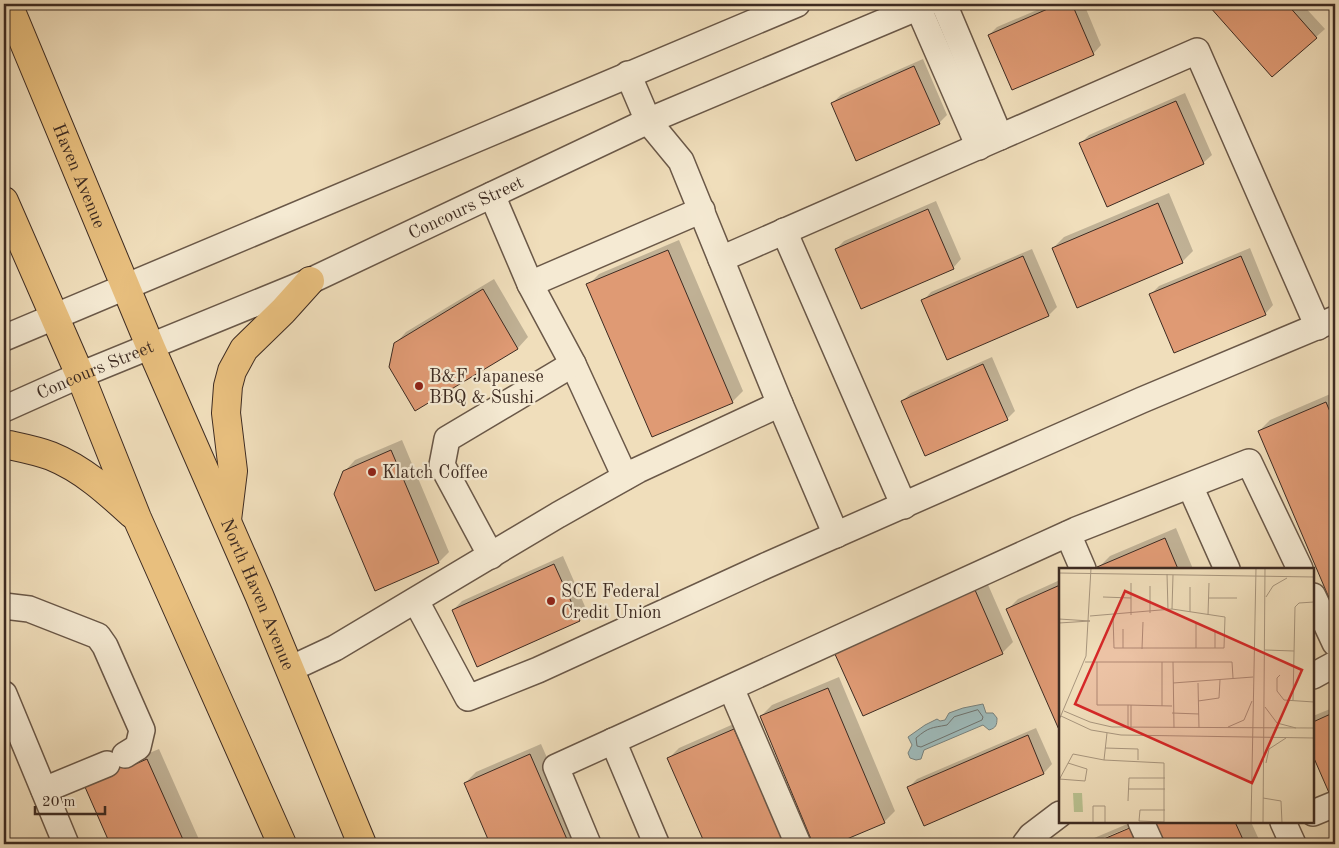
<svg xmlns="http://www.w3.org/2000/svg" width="1339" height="848" viewBox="0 0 1339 848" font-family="'Old Standard TT',serif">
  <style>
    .water { fill: #9ebaba; stroke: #77817d }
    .shadow { fill: #0003; fill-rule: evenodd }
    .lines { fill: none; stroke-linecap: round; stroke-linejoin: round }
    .shore { stroke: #6e726e; stroke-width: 1 }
    .building { fill: #df9a74; stroke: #3d2b22 }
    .minor-casing { stroke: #6a5848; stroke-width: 28 }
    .major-casing { stroke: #3d2b22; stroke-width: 30 }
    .minor { stroke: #f5ead3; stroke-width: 25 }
    .major { stroke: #e8bf7e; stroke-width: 28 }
    .poi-dot { fill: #8f2418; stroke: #f5ead3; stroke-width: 2 }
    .labels { text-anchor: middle; stroke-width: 4.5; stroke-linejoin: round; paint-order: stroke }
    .street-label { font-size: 18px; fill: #3d2b22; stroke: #f5ead3 }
    .poi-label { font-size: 18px; fill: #3d2b22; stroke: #f5ead3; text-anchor: start }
    .inset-road { fill: none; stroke: #a8967e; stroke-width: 1 }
    .view { fill: #d62828; fill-opacity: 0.15; stroke: #d62828; stroke-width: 2.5 }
    .inset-edge { fill: none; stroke: #3d2b22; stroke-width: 2.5 }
  </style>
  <rect width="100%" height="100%" fill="#f0debb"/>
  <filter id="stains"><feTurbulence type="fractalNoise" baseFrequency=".004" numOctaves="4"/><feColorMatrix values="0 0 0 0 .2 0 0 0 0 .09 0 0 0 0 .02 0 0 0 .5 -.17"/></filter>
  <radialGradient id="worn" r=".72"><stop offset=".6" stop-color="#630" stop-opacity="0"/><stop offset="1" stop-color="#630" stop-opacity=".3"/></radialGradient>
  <path class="water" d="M983,704L986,713H993L997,718C997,725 996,728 989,730L983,725L924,750L921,759L916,760L910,758L908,753L912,745L908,737L925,725L937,719L940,721L945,720L949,713L963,708Z"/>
  <path class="shadow" d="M1051,4H1084L1101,45L1093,54L989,35L997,27Z
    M1213,4H1302L1325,29L1272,76L1211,6Z
    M923,59L947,115L939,123L832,103L841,95Z
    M1185,93L1212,155L1203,163L1081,143L1089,135Z
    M1169,193L1193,251L1182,262L1053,248L1064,237Z
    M936,201L961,259L953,268L836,249L844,241Z
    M679,240L743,391L732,402L653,436L588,285L599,274Z
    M1250,248L1273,305L1265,314L1151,294L1159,286Z
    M1032,249L1057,307L1049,315L923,301L931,292Z
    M494,279L528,337L518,348L415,409L395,344L406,332Z
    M992,357L1015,411L1007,419L902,401L911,393Z
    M1335,392V609L1259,431L1270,420Z
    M402,440L449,552L439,562L344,472L355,460Z
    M1176,528L1193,569H1100L1099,567L1110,556Z
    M563,556L587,611L579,620L453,610L462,601Z
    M986,580L1013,642L1002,653L836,652ZM980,586L981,588L847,648Z
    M1060,580V729L1007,610L1018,599Z
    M839,677L895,811L884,822L832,844H814L761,716L772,705Z
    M1335,707V792L1330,794L1313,753V716Z
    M745,719L800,844H706L668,759L679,748Z
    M1036,728L1052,764L1044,773L925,824L909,787L917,779Z
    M133,737L142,756L159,749L201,844H111L86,787L97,776L106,755L117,744Z
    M541,744L585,844H491L465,783L476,772Z
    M1132,822H1145L1155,844H1096L1138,826L1137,824L1089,844H1080Z
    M1155,822H1251L1261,844H1165Z"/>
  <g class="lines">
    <path class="shore" d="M978,710L983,717L982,720L921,747L917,746L916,738C929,727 931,728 947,725L954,717Z"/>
  </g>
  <path class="building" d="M1059,4H1072L1094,55L1012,90L988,35Z
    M1211,4H1287L1317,38L1272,77L1209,6Z
    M914,66L940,124L856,161L831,103Z
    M1176,101L1204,164L1107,207L1079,143Z
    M1158,203L1183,263L1077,308L1052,248Z
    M928,209L954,269L861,309L835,249Z
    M668,250L733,403L652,437L586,284Z
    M1023,256L1049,316L947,360L921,300Z
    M1241,256L1266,315L1174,353L1149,294Z
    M483,289L518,349L415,411L389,367L394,343Z
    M983,364L1008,420L925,456L901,401Z
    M1326,402L1335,424V612L1258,431Z
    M391,450L439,563L375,591L334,494L343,471Z
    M1165,538L1178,569H1098L1097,567Z
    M554,564L580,621L477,667L452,610Z
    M1060,585V732L1006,609Z
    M975,590L1003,654L863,716L834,652Z
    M828,688L885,823L835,844H813L760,716Z
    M1335,712V793L1330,795L1313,756V722Z
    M734,729L785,844H705L667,758Z
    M1028,735L1044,774L924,826L907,787Z
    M122,747L131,766L147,759L185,844H110L85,787L114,774L104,755Z
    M530,754L569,844H490L464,783Z
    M1154,822H1235L1245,844H1164Z
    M1132,827L1139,844H1092Z"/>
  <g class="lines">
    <g class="minor-casing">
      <g id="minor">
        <path d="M918,7L979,147"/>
        <path d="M628,74L648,121L681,161L780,404L836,535"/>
        <path d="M1000,137L1197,51L1318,327"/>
        <path d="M492,195L530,284L573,364L625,477"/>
        <path d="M784,231L904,506"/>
        <path d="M721,259L1000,137L944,4"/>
        <path d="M530,284L702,210"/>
        <path d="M4,338L797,4"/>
        <path id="s1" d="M4,409L80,375L310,281L648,121L926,4"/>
        <path d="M1190,486L1227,569"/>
        <path d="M1068,534L1083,569"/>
        <path d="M491,556L442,465L447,439L573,364"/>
        <path d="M1313,596L1335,643"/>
        <path d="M416,601L468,698L538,670L765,566L1142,400L1335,319"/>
        <path d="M4,606L29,609L98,636L105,646L142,730L138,747L125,755"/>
        <path d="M290,669L335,648L558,515L638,470L780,404"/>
        <path d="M1313,676L1335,664"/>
        <path d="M731,688L798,844"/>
        <path d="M4,694L66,844"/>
        <path d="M613,741L656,843"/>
        <path d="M44,790L107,764"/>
        <path d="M1313,813L1335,804"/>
        <path d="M1141,822L1151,844"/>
        <path d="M1283,822L1293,844"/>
        <path d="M588,844L556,767L1076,530L1249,462L1300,569"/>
        <path d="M1025,844L1031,836L1060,814"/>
      </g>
    </g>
    <g class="major-casing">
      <g id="major">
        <path id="s2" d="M8,4L151,348L259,595L362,844"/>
        <path d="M4,201L80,375L137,518L282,844"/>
        <path d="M4,446L9,445C23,448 38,451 51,456C83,469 107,491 132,514"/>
        <path d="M227,520L233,471L226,413L228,386L232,371L244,349L283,311L310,281"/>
      </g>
    </g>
    <use href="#minor" class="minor"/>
    <use href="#major" class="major"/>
  </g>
  <g class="poi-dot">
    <circle cx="419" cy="386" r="5"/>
    <circle cx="372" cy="472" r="5"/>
    <circle cx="551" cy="601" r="5"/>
  </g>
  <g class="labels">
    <g class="street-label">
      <text dy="6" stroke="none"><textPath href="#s2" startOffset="186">Haven Avenue</textPath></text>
      <text dy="6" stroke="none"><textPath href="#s1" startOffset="504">Concours Street</textPath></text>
      <text dy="6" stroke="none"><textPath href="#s1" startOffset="99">Concours Street</textPath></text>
      <text dy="6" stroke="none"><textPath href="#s2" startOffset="641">North Haven Avenue</textPath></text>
    </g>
    <g class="poi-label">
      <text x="429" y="382">B&amp;F Japanese<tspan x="429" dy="21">BBQ &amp; Sushi</tspan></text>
      <text x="382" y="478">Klatch Coffee</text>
      <text x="561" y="597">SCE Federal<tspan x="561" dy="21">Credit Union</tspan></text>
    </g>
  </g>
  <g transform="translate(1059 568)">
    <rect width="255" height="255" fill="#f0debb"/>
    <path d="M14,225H23L24,244H15Z" fill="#b9c190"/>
    <path class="inset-road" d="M0,5L255,9M108,6L109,42M72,15V47M91,18V45M131,19V44M44,29L72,30M207,29L214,18L228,10M150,30H178M113,41L114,7M149,47L150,15M31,48L113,41L166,49L165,80H55L54,48M0,51L31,53M0,55L31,53M64,61V80M137,80V55M156,80V64M83,81L84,54M206,82L235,83M26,94H173L174,110M38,94V137H69M114,94L115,160M221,107L218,110V123L225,132L255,134M114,115L194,109M139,115L140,160M234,132L236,39L240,35L255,34M139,133L160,130L161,112M103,138V94M206,139L218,155L237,160M5,143L31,154L53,159L255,160M113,145L140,146M2,148L32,162L62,167L255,170M0,152L27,88L32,0M69,159V137L113,138M72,159V137M169,159L185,152L193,133M48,165L45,192L105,195V255M46,180L79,181V192M207,195L210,181L227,170M0,211L26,213L28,201L9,195M0,212L14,186L45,192M69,221H106M204,230L222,233L223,255M69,233L70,210H106M105,254L80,253L81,242H106M34,255V238H46V255M192,255L197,0M204,255L206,0"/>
    <path class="view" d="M66,23L243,102L193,215L16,136Z"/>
    <rect width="255" height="255" class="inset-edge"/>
  </g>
  <rect width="1339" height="848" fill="none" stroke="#f0debb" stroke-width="20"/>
  <rect x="5" y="5" width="1329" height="838" fill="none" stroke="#3d2b22" stroke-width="2.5"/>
  <rect x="10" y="10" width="1319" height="828" fill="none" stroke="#3d2b22"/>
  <path d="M35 806v8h70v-8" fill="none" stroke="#3d2b22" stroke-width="2.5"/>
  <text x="42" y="806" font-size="15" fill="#3d2b22" stroke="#f5ead3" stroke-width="4" paint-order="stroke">20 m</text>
  <rect width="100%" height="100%" filter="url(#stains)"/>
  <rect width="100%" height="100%" fill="url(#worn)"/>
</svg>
